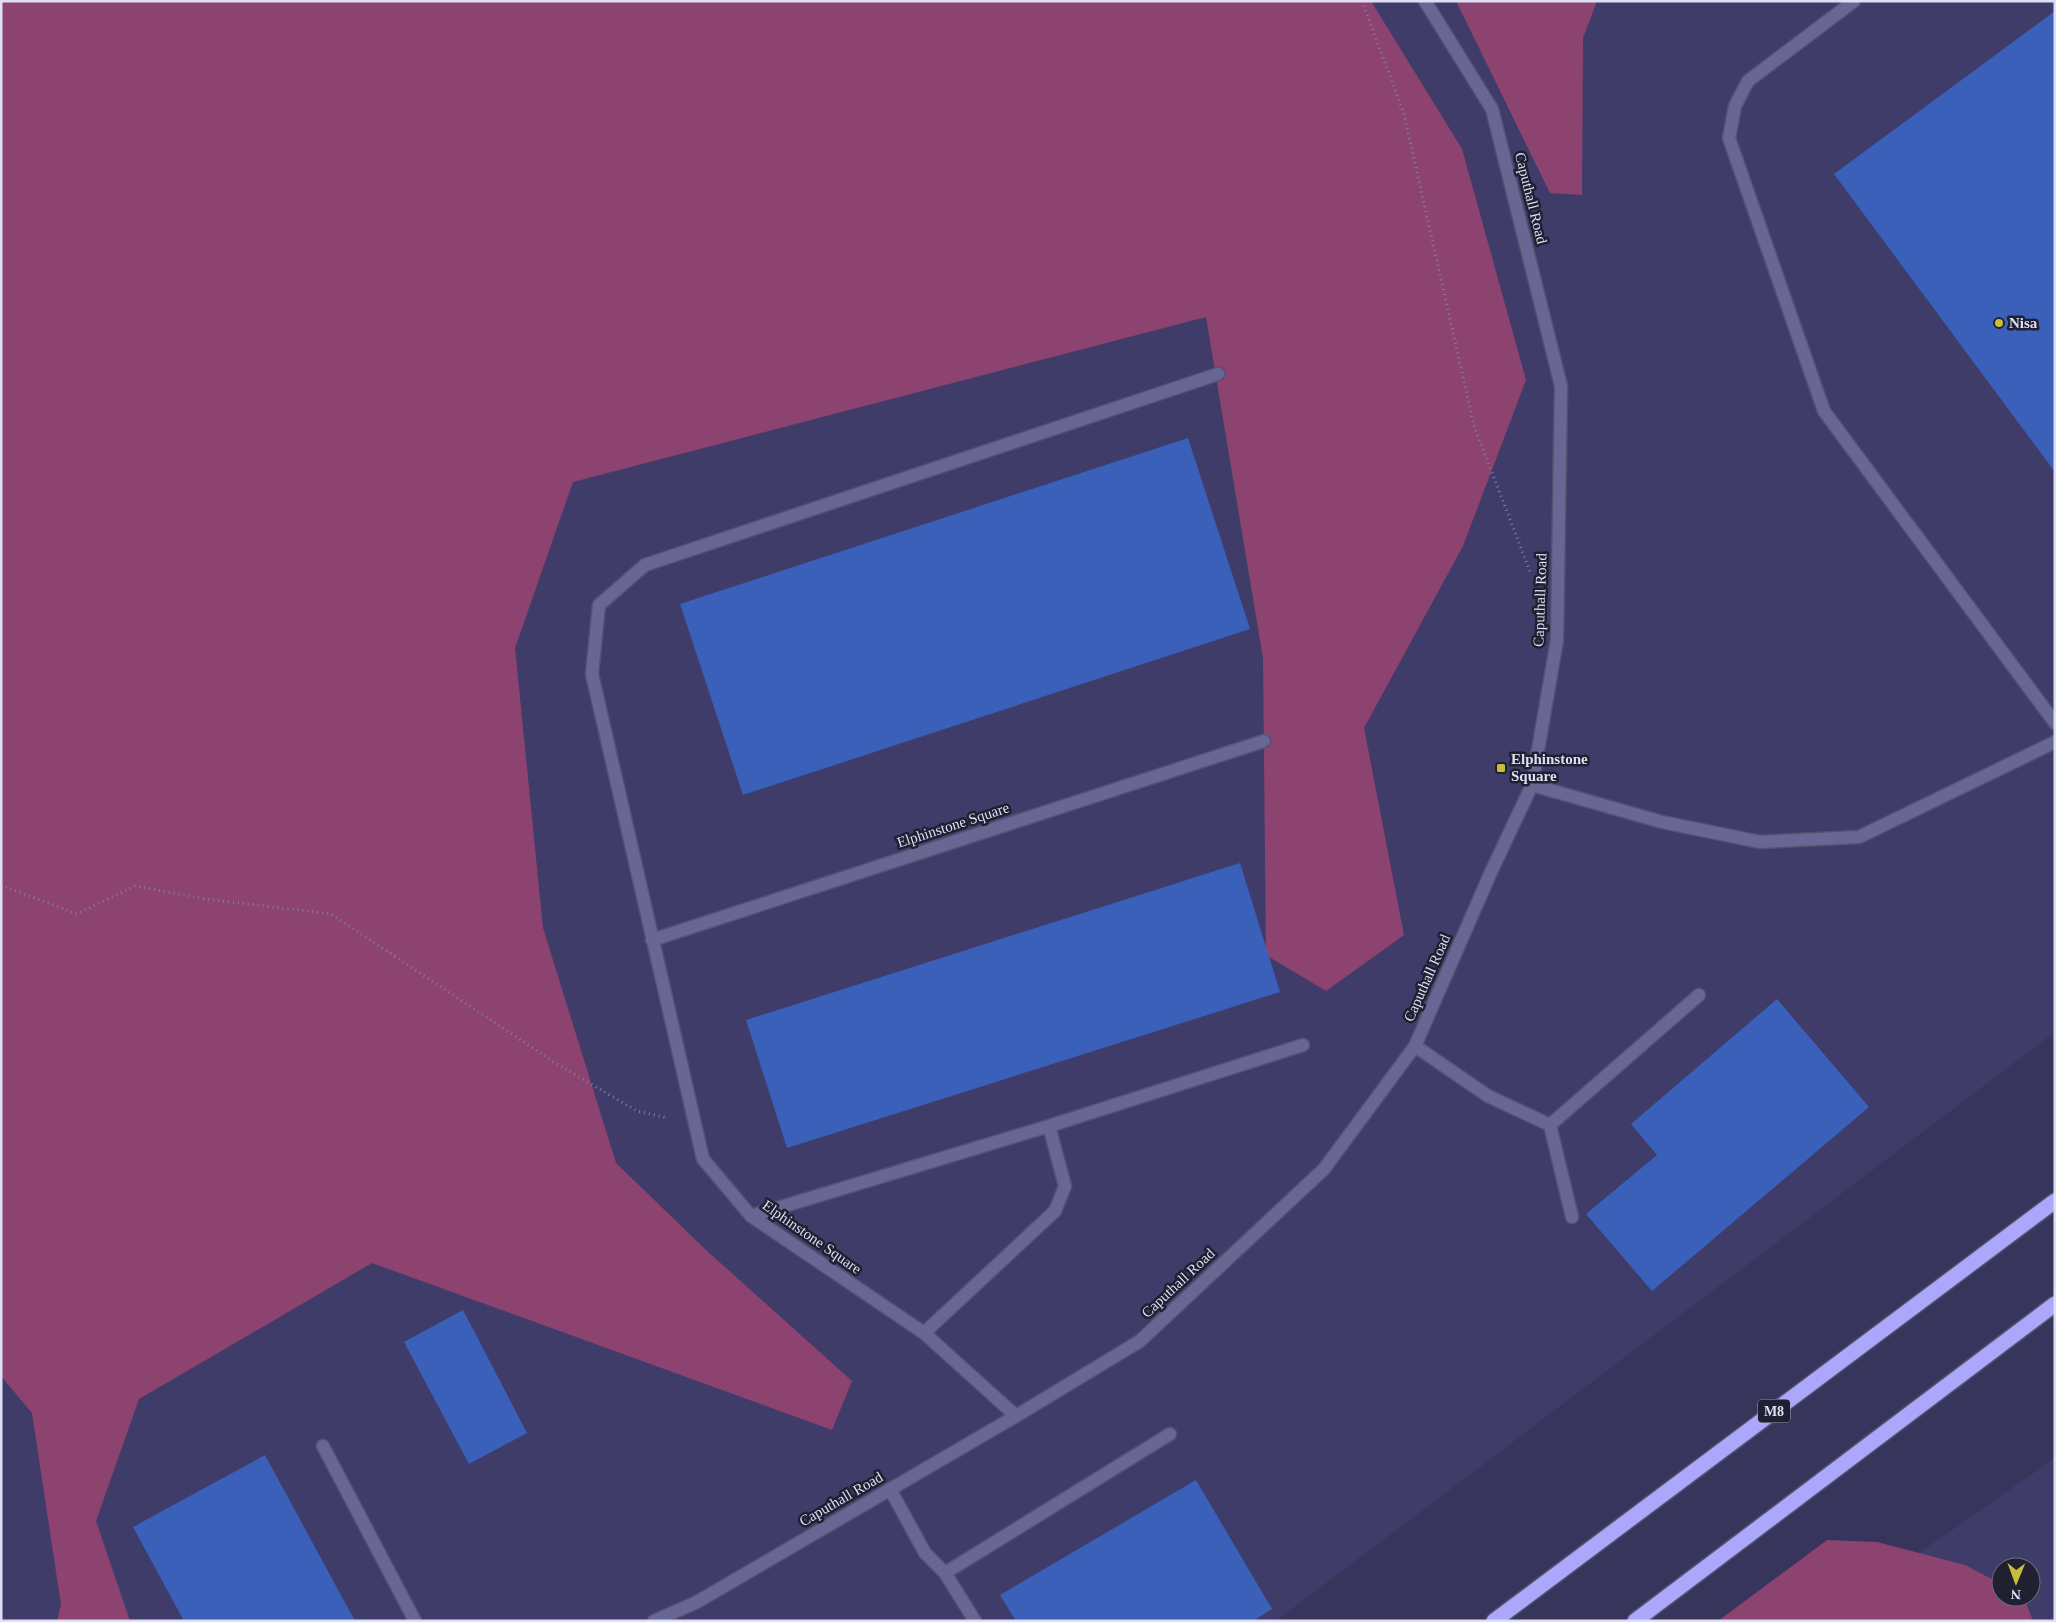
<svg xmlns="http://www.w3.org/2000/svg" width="2056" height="1622" viewBox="0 0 2056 1622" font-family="'Times New Roman',serif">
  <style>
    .built { fill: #3f3c6a; fill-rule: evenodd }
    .green { fill: #8d4370 }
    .building { fill: #3a60ba }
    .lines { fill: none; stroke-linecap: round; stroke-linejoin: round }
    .lane-casing { stroke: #545273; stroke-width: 15 }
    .street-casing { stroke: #545273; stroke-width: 15 }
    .highway-casing { stroke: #545273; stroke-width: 18 }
    .path { stroke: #807e9f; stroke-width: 3; stroke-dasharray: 1 4; stroke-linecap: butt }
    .lane { stroke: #686793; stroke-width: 12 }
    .street { stroke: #686793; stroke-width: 12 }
    .highway { stroke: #aba8fb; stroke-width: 15 }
    .poi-dot { fill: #c6bc3d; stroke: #202031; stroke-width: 2 }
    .labels { text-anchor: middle; stroke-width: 5; stroke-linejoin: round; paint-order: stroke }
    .shield { fill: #202031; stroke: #a5a5bc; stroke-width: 1 }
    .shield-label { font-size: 14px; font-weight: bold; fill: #dedef7 }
    .street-label { font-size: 15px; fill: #dedef7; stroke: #202031 }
    .poi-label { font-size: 15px; font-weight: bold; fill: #dedef7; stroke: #202031; text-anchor: start }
  </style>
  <rect width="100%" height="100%" fill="#37355c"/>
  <path class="built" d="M1,1H2055V1032L1276,1621H1Z
    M2055,1458V1621H1822ZM2001,1567H2031V1597H2001Z"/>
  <path class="green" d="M4,1H1371L1462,149L1526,380L1463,546L1364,728L1404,935L1326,991L1266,955L1263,658L1206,317L573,482L515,648L543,928L616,1163L706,1250L852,1381L832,1430L372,1263L139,1399L96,1521L130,1621H57L61,1605L32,1413L1,1376V3Z
    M1456,1H1597L1583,38L1582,195L1550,193Z
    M1827,1540L1877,1542L1965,1565L2001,1584V1597H2024L2033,1621H1718Z"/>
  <path class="building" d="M2055,11V472L1834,174Z
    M1188,438L1250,629L743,795L680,604Z
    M1240,863L1280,992L787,1148L746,1020Z
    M1777,999L1869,1107L1652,1291L1586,1214L1657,1155L1631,1124Z
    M463,1310L527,1433L469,1464L404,1342Z
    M265,1455L355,1621H184L133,1527Z
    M1196,1480L1272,1609L1253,1621H1016L1000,1595Z"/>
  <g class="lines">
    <g class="lane-casing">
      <path id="lane" d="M1854,1L1748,81L1735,106L1729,138L1824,411L2055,723
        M1532,785L1662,822L1760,842L1859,837L2055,742
        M652,940L1264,741
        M1415,1046L1488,1096L1550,1125L1699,995
        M1550,1125L1572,1217
        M751,1216L1049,1126L1303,1045
        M924,1333L1055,1211L1065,1186L1049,1126
        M1016,1416L924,1333L751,1216L703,1159L592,674L599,605L645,565L1218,374
        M323,1446L415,1621
        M890,1489L925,1553L945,1573L1170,1434
        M945,1573L975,1621"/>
    </g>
    <g class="street-casing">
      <path id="street" d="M654,1621L697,1602L1016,1416L1140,1341L1324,1169L1415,1046L1491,872L1532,785L1557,640L1561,386L1492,109L1425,1"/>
    </g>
    <g class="highway-casing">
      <path id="highway" d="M1494,1621L2055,1201
        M1635,1621L2055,1304"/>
    </g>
    <path class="path" d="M1362,1L1404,114L1474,426L1531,574
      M1,885L77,914L135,886L206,899L331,914L557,1064L637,1111L668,1118"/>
    <use href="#lane" class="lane"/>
    <use href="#street" class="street"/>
    <use href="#highway" class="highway"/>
  </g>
  <g class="poi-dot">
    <circle cx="1999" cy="323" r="5"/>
    <rect x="1496" y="763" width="10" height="10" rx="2.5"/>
  </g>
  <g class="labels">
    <rect class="shield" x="1758" y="1399.5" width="32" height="23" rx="4"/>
    <g class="shield-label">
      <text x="1774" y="1416">M8</text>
    </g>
    <g class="street-label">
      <text transform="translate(1531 198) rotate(76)" y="5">Caputhall Road</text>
      <text transform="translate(1540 600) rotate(-88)" y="5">Caputhall Road</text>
      <text transform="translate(953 825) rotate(-18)" y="5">Elphinstone Square</text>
      <text transform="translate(1427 978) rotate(-66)" y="5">Caputhall Road</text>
      <text transform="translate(812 1237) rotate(35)" y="5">Elphinstone Square</text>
      <text transform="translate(1178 1283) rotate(-43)" y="5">Caputhall Road</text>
      <text transform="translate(841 1499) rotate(-30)" y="5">Caputhall Road</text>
    </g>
    <g class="poi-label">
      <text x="2009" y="328">Nisa</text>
      <text x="1511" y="764">Elphinstone<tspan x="1511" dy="17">Square</tspan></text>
    </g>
  </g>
  <rect width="2056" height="1622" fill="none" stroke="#dedef7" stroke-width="5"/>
  <g transform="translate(2016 1582) rotate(181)"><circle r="24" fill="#202031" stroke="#6c6c80"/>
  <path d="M0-4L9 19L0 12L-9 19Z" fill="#c6bc3d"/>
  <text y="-8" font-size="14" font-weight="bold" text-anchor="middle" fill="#dedef7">N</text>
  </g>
</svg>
